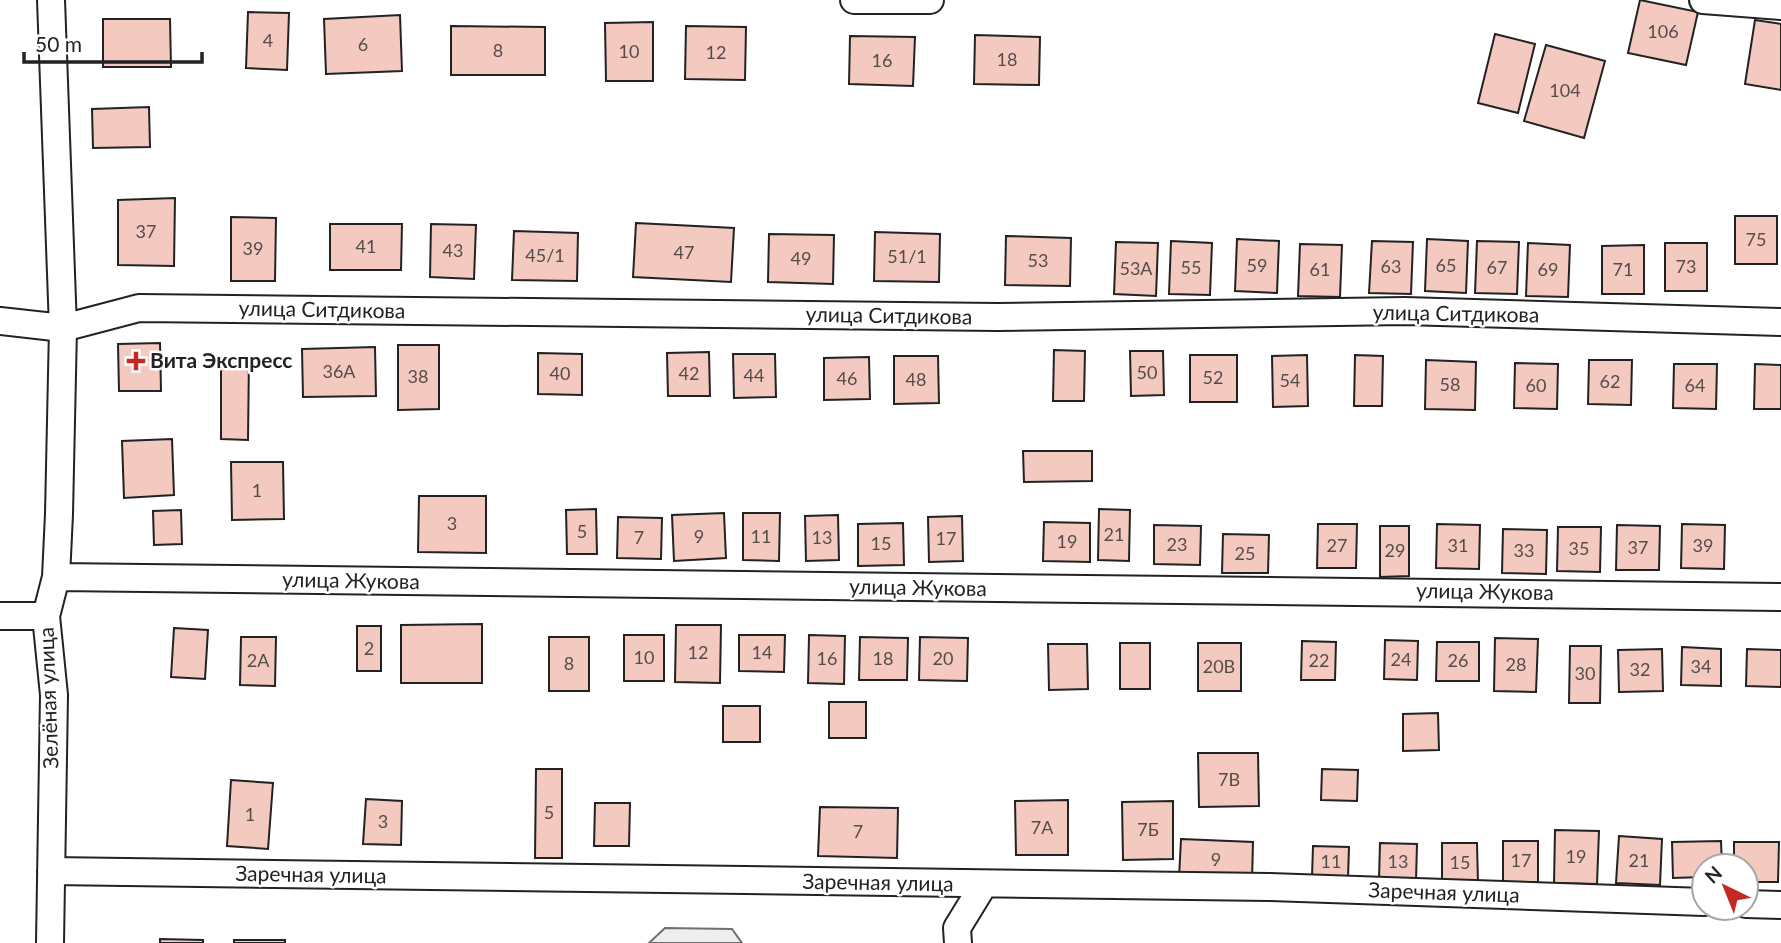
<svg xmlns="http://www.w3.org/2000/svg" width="1781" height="943" viewBox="0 0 1781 943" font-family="Lato,sans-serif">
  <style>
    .green { fill: #eee; stroke: #6f6f6f; stroke-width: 2 }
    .building { fill: #f3c9c0; stroke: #222; stroke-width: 2 }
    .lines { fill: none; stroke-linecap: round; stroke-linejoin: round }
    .minor-casing { stroke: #222; stroke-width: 30 }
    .minor { stroke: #fff; stroke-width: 26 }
    .poi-dot { fill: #c62828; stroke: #fff; stroke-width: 2.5 }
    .labels { text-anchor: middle; stroke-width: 5; stroke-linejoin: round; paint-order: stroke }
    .number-label { font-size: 18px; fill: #564c4a }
    .street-label { font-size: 21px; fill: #222; stroke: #fff }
    .poi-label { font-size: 21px; font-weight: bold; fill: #222; stroke: #fff; text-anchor: start }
  </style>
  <rect width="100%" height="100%" fill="#fff"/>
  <path class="green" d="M665,928L732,929L742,943H649Z"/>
  <path class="building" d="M1640,0L1698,12L1686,65L1628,53Z
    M248,12L289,13L287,70L246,68Z
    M400,15L402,71L326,74L324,19Z
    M103,19H170L171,67H103Z
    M1755,20L1781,24V90L1745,84Z
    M653,22V81H606L605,23Z
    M451,26L545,27V75H451Z
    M686,26L746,27L745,80L685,79Z
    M1495,34L1535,44L1518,113L1478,103Z
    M975,35L1040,37L1039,85L974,84Z
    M850,36L915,37L913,86L849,84Z
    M1546,45L1605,61L1584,138L1524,121Z
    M149,107L150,147L93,148L92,109Z
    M175,198L174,266L118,265V200Z
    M1735,216H1777V264H1735Z
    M231,217L276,218L275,281H231Z
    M636,223L734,228L731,282L633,277Z
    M330,224H402L401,270H330Z
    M431,224L476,225L474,279L430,277Z
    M514,231L578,233L577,281L512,280Z
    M875,232L940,234L939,282L874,281Z
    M769,234L834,235L833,284L768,282Z
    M1006,236L1071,238L1070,286L1005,285Z
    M1237,239L1279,241L1277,293L1235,291Z
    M1427,239L1468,241L1466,293L1425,291Z
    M1171,241L1212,243L1210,295L1169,294Z
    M1372,241L1413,242L1411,294L1369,293Z
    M1477,241L1519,242L1517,294L1475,293Z
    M1116,242L1158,243L1156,296L1114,294Z
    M1528,243L1570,245L1568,297L1526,296Z
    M1665,243H1707V291H1665Z
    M1300,244L1342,245L1340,297L1298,296Z
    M1644,245V294H1602V246Z
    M160,343L161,391H119L118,344Z
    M398,345H439V409L398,410Z
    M375,347L376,396L303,397L302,349Z
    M1054,350L1085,351L1084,401H1053Z
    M1130,351H1163L1164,395L1131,396Z
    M709,352L710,396H668L667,353Z
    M538,353L582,354V395L538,394Z
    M733,354H775L776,397L734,398Z
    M1190,355H1237V402H1190Z
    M1307,355L1308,406L1273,407L1272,356Z
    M1355,355L1383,356L1382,406H1354Z
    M894,356H938L939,403L894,404Z
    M221,357H249L248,440L221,439Z
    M869,357L870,399L824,400V358Z
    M1426,360L1476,362L1475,410L1425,409Z
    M1589,360H1632L1631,405L1588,404Z
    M1515,363L1558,364L1557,409L1514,408Z
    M1674,364H1717L1716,409L1673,408Z
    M1755,364L1781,365V409H1754Z
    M172,439L174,495L124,498L122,441Z
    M1023,451H1092V481L1024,482Z
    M231,462H283L284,519L232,520Z
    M419,496H486V553L418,552Z
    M596,509L597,554H567L566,510Z
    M1099,509L1130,510L1129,561L1098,560Z
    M181,510L182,544L154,545L153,511Z
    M724,513L726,558L674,561L672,515Z
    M743,513H780L779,561L743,560Z
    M838,515L839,560L806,561L805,516Z
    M962,516L963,561L929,562L928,517Z
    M618,517L662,518L661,559L617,558Z
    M1044,522L1090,523V562L1043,561Z
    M903,523L904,565L858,566V524Z
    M1318,524H1357L1356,568H1317Z
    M1437,524L1480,525L1479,569L1436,568Z
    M1682,524L1725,525L1724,569L1681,568Z
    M1154,525L1201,526L1200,565L1154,564Z
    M1617,525L1660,526L1659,570H1616Z
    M1380,526H1409V576L1380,577Z
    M1558,527H1601L1600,572L1557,571Z
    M1503,529L1547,530L1546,574L1502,573Z
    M1223,534L1269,535L1268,573H1222Z
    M482,624V683H401V625Z
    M676,625H721L720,683L675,682Z
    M357,626H381V671H357Z
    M174,628L208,630L205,679L171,677Z
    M624,635H664V681H624Z
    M739,635H785L784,672L739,671Z
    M809,635L845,636L844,684L808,683Z
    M241,637H276L275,686L240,685Z
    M549,637H589V691H549Z
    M860,637L908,638L907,680H859Z
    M920,637L968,638L967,681L919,680Z
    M1495,638L1538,639L1536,692L1494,691Z
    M1385,640L1418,641L1417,680L1384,679Z
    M1302,641L1336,642L1335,680H1301Z
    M1437,642H1479V681H1436Z
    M1120,643H1150V689H1120Z
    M1198,643H1241V691H1198Z
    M1048,644H1087L1088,689L1049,690Z
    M1570,646H1601L1600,703H1569Z
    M1682,647L1721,649V686L1681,685Z
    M1662,649L1663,691L1619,692L1618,650Z
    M1747,649L1781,650V687L1746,686Z
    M829,702H866V738H829Z
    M723,706H760V742H723Z
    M1438,713L1439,750L1403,751V714Z
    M1198,753H1258L1259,806L1199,807Z
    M536,769H562V858H535Z
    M1322,769L1358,770L1357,801L1321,800Z
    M231,780L273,783L268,849L227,846Z
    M366,799L402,801L401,845L363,844Z
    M1068,800V855H1016L1015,801Z
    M1173,801V859L1123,860L1122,802Z
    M595,803H630L629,846H594Z
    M820,807L898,808L897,858L818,856Z
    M1555,830L1599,831L1597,884L1554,883Z
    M1619,836L1662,839L1660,885L1616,883Z
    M1181,839L1253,842L1252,881L1179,878Z
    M1503,841H1538V882H1503Z
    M1721,841L1722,866H1704V877L1673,878L1672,842Z
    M1734,842H1779L1778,882H1746V866H1734Z
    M1380,843L1417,844L1416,880L1379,879Z
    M1442,843H1477L1478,884H1442Z
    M1313,846L1349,847L1348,878L1312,877Z
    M160,939L203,940V943H160Z
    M234,940H285V943H234Z"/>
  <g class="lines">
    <g class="minor-casing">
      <path id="minor" d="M854,0H930
        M1703,0L1781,6
        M0,321L63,328L139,308L998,317L1405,311L1781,322
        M56,577L1781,597
        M0,616H46
        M51,871L1269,887L1704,902
        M1746,904L1781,905
        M50,943L54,695L46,616L56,577L59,514L63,328L51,0
        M958,943L957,928L984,884"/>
    </g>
    <use href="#minor" class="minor"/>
  </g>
  <path class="poi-dot" d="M132.5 350.5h7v7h7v7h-7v7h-7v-7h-7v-7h7z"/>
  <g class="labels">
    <g class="number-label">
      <text x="1663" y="38">106</text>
      <text x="268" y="47">4</text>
      <text x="363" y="51">6</text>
      <text x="498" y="57">8</text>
      <text x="629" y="58">10</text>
      <text x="716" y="59">12</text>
      <text x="1007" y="66">18</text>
      <text x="882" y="67">16</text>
      <text x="1565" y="97">104</text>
      <text x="146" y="238">37</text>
      <text x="1756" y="246">75</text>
      <text x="366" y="253">41</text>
      <text x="253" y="255">39</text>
      <text x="453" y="257">43</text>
      <text x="684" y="259">47</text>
      <text x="545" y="262">45/1</text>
      <text x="907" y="263">51/1</text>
      <text x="801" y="265">49</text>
      <text x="1038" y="267">53</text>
      <text x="1257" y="272">59</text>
      <text x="1446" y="272">65</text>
      <text x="1391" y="273">63</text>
      <text x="1686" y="273">73</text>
      <text x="1191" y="274">55</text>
      <text x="1497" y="274">67</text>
      <text x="1136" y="275">53А</text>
      <text x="1320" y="276">61</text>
      <text x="1548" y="276">69</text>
      <text x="1623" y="276">71</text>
      <text x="339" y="378">36А</text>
      <text x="1147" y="379">50</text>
      <text x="560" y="380">40</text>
      <text x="689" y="380">42</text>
      <text x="754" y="382">44</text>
      <text x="418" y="383">38</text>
      <text x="1213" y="384">52</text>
      <text x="847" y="385">46</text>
      <text x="916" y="386">48</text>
      <text x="1290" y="387">54</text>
      <text x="1610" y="388">62</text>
      <text x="1450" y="391">58</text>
      <text x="1536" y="392">60</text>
      <text x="1695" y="392">64</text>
      <text x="257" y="497">1</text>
      <text x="452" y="530">3</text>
      <text x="582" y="538">5</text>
      <text x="1114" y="541">21</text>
      <text x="699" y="543">9</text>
      <text x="761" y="543">11</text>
      <text x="639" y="544">7</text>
      <text x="822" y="544">13</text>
      <text x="946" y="545">17</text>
      <text x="1067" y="548">19</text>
      <text x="881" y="550">15</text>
      <text x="1177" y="551">23</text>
      <text x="1337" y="552">27</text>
      <text x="1458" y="552">31</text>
      <text x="1703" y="552">39</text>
      <text x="1638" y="554">37</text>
      <text x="1579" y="555">35</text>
      <text x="1395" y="557">29</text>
      <text x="1524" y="557">33</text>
      <text x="1245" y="560">25</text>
      <text x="369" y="655">2</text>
      <text x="698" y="659">12</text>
      <text x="762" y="659">14</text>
      <text x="644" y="664">10</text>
      <text x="827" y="665">16</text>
      <text x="883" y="665">18</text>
      <text x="943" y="665">20</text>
      <text x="1401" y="666">24</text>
      <text x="258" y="667">2А</text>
      <text x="1319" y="667">22</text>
      <text x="1458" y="667">26</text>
      <text x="569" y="670">8</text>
      <text x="1516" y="671">28</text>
      <text x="1219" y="673">20В</text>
      <text x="1701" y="673">34</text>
      <text x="1640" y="676">32</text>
      <text x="1585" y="680">30</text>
      <text x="1229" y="786">7В</text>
      <text x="549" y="819">5</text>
      <text x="250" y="821">1</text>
      <text x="383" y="828">3</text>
      <text x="1042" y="834">7А</text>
      <text x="1148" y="836">7Б</text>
      <text x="858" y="838">7</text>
      <text x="1576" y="863">19</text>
      <text x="1216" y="866">9</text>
      <text x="1521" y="867">17</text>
      <text x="1639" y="867">21</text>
      <text x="1331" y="868">11</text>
      <text x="1398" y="868">13</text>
      <text x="1460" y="869">15</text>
    </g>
    <g class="street-label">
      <text transform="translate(322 310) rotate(1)" y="7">улица Ситдикова</text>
      <text transform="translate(1456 314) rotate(1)" y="7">улица Ситдикова</text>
      <text transform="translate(889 316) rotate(1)" y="7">улица Ситдикова</text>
      <text transform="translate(351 581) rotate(1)" y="7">улица Жукова</text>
      <text transform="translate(918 588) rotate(1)" y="7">улица Жукова</text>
      <text transform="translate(1485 592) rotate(1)" y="7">улица Жукова</text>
      <text transform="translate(49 698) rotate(-92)" y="7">Зелёная улица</text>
      <text transform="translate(311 875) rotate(1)" y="7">Заречная улица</text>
      <text transform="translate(878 883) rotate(1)" y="7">Заречная улица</text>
      <text transform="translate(1444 893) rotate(2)" y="7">Заречная улица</text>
    </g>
    <g class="poi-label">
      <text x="150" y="368">Вита Экспресс</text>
    </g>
  </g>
  <g transform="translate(1725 887) rotate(317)"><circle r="33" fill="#ffffff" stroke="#a7a7a7" stroke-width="2"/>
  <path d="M0-5L12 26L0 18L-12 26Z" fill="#c62828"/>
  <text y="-10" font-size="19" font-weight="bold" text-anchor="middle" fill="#222222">N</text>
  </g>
  <path d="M24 52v10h178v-10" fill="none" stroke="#222222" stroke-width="3.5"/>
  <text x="35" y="52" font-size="21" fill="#222222" stroke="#ffffff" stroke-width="5" paint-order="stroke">50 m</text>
</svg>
